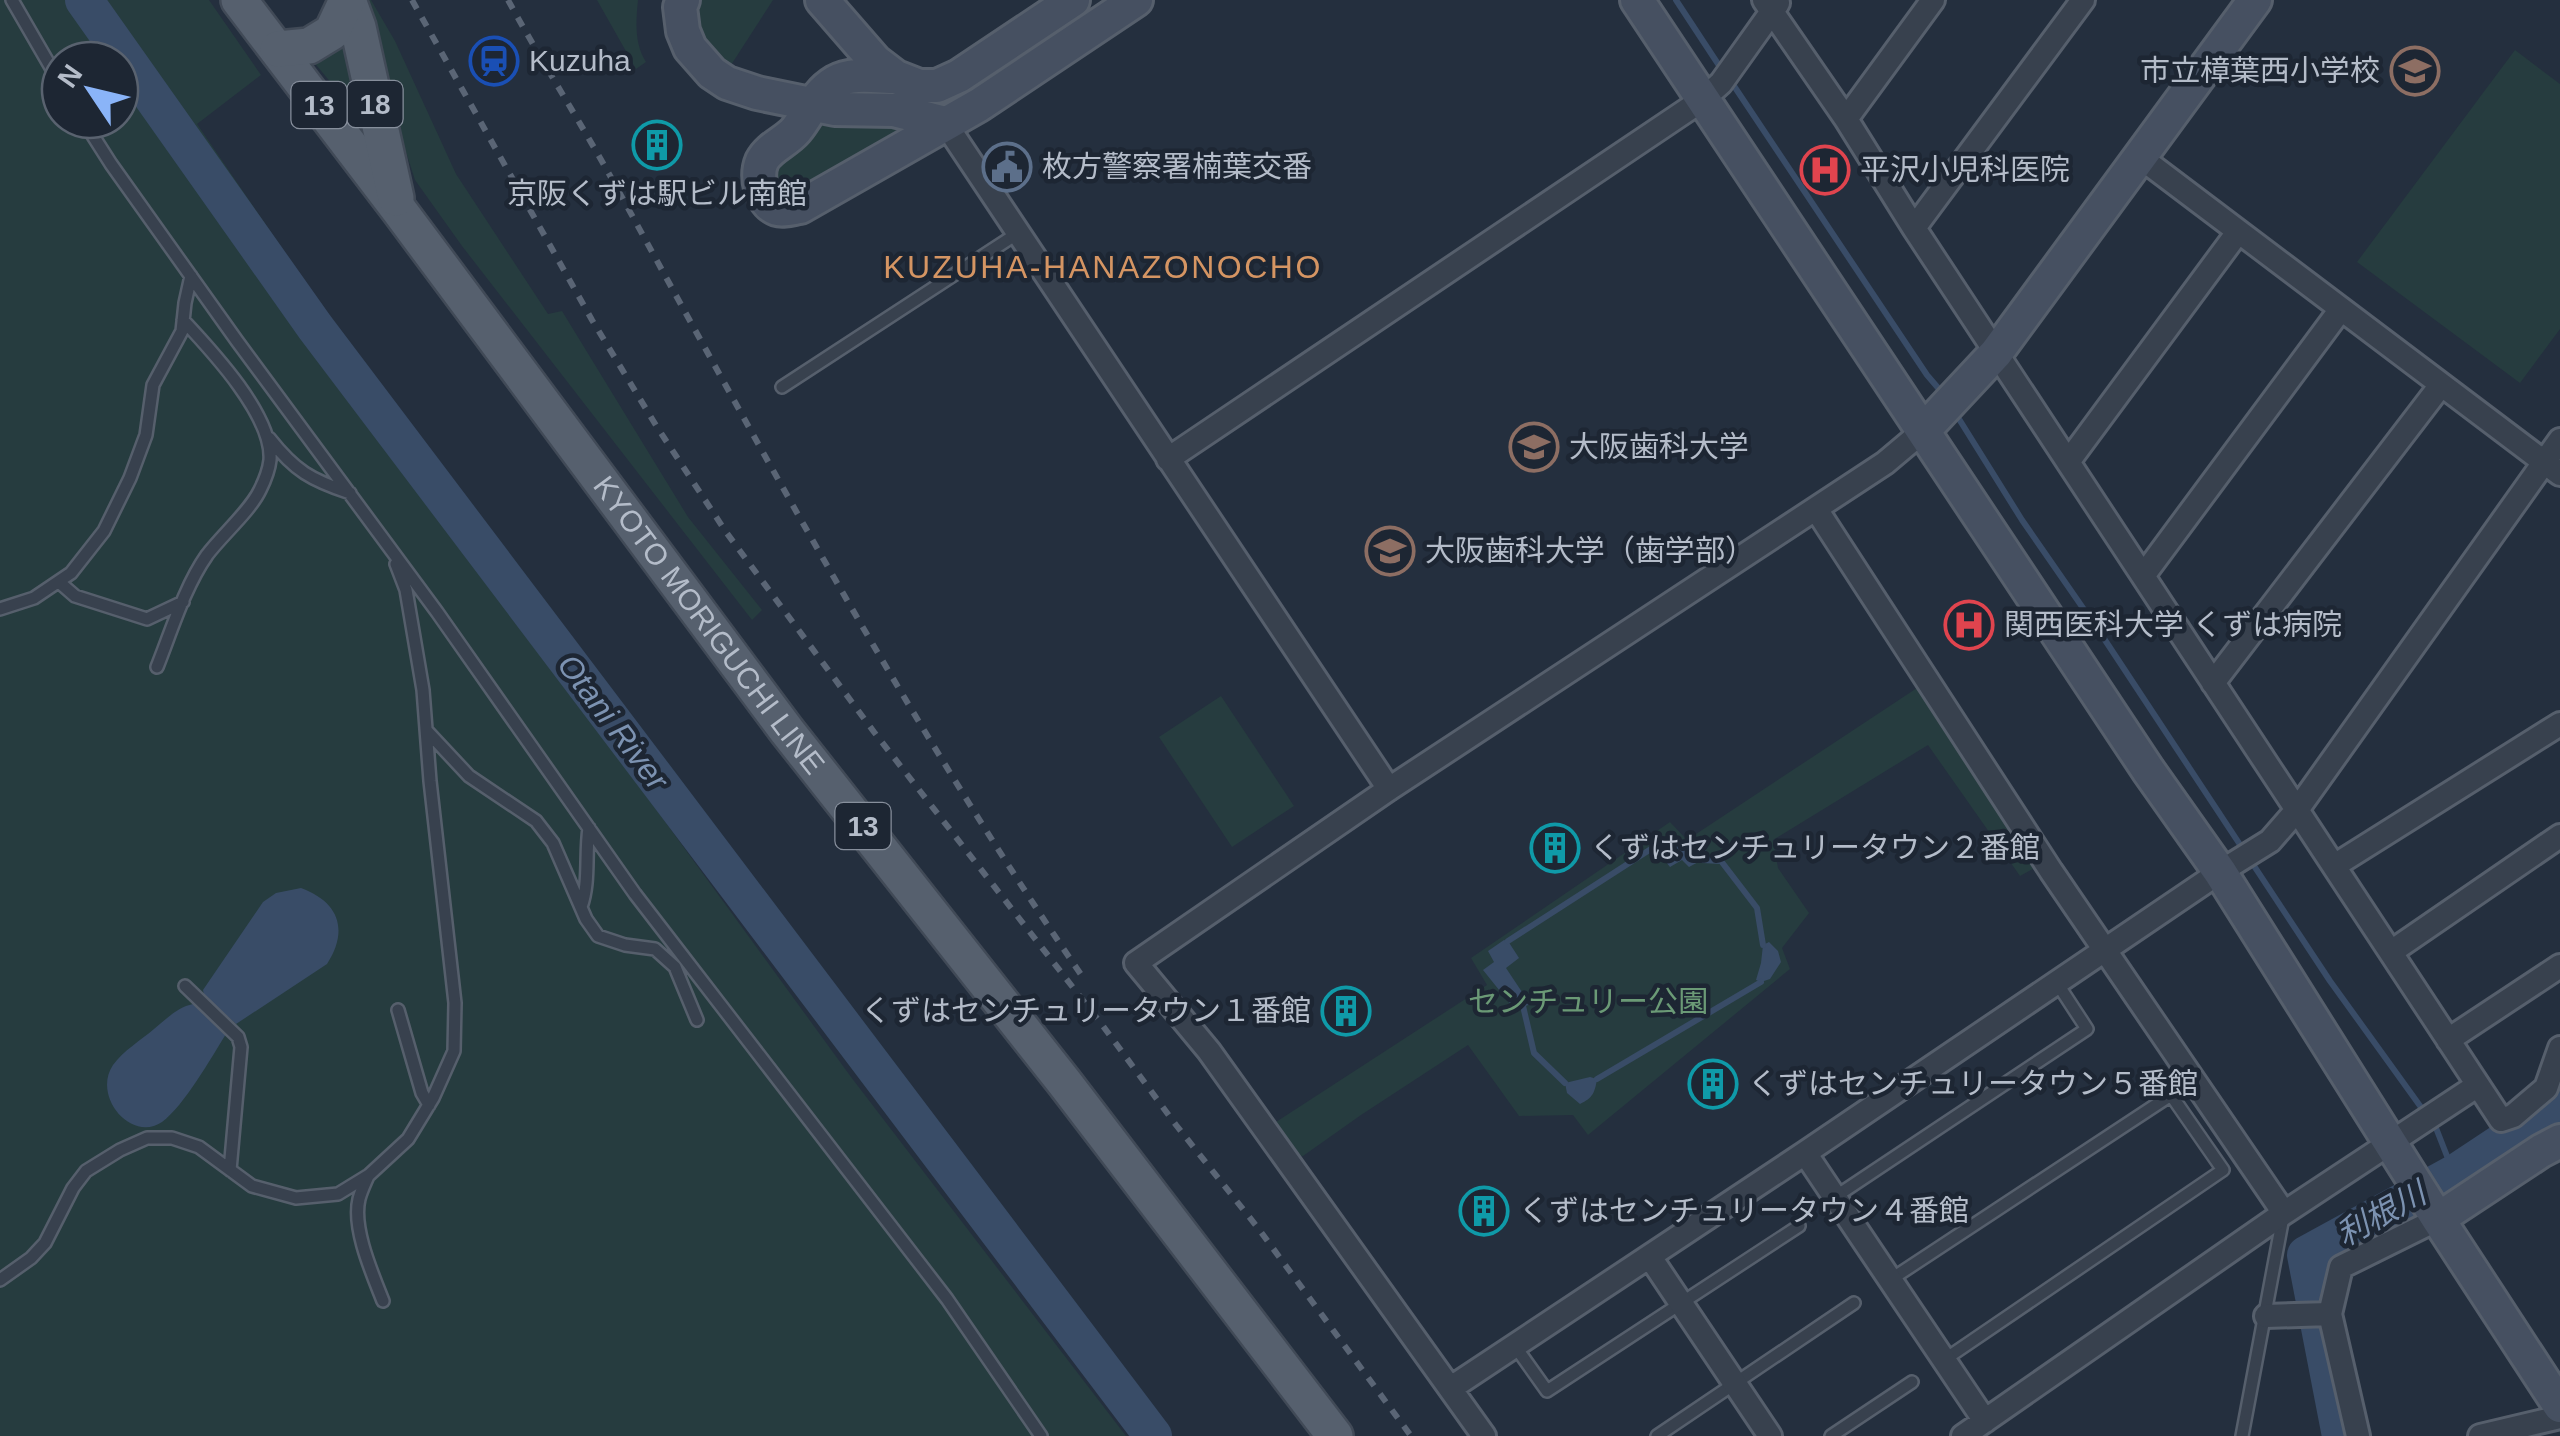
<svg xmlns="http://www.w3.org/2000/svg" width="2560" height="1436" viewBox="0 0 2560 1436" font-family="Arial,'Noto Sans JP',sans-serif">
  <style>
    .green { fill: #263c3f; fill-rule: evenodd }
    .water { fill: #394c67 }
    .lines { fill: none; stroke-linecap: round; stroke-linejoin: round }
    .stream { stroke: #394c67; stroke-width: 6 }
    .river { stroke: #394c67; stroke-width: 38 }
    .lane-casing { stroke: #565f6c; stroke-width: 16 }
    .street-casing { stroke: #565f6c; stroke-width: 28 }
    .secondary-casing { stroke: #565f6c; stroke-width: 38 }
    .primary-casing { stroke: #414a57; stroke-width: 40 }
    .lane { stroke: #38414e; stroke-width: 11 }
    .street { stroke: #38414e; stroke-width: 22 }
    .secondary { stroke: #465061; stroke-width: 32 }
    .primary { stroke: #56606e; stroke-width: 35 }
    .rail { stroke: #5a6575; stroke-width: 6; stroke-dasharray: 10 10; stroke-linecap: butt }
    .labels { text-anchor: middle; stroke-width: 9; stroke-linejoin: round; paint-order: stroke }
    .shield { fill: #1d2633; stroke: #878f9c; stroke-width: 2.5 }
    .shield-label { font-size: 28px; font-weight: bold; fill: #b4bcc9 }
    .poi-label { font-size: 30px; fill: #b4bcc9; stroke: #1d2633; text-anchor: start }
    .street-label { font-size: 30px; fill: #b4bcc9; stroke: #1d2633 }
    .park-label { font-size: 30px; fill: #6b9a76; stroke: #1d2633 }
    .neighbourhood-label { font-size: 32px; letter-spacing: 2.5px; fill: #d59563; stroke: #1d2633 }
    .water-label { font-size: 32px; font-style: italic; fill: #7c92b1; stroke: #1d2633 }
  </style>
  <rect width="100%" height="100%" fill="#242f3e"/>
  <path class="green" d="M0,0H209L261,75L197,124L340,333L316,355L591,720L851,1077L1126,1436H0ZM60,60H120V120H60Z
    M357,0H371L395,41L456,174L548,314L562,311L688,517L762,610L752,620L462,246L415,180Z
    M597,0H638C636,21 634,43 646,62L636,69Z
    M695,0H773L731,65C696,57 697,29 695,0Z
    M343,31L374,134L312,60Z
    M2515,50L2560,84V329L2520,383L2357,262Z
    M820,121L897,125L896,133L890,137L791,196H778L768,168Z
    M1917,688L2036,867L2020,876L1928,745L1773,840L1778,868L1809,913L1782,948L1790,969L1588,1135L1573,1115L1519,1116L1468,1045L1361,1115L1303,1156L1296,1155L1276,1122L1487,985L1471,958L1670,822L1687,840Z
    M1221,696L1294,806L1232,847L1159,737Z"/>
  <path class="water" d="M1674,834L1686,850L1700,843L1707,852L1702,860L1689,867L1682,860L1670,867L1654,847Z
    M301,888C339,902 349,930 327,964L236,1024L204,995L203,990L263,902L276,893Z
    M1504,940L1508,941L1519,958L1506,968L1530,1004L1516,1011L1483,970L1494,962L1488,951Z
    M1769,942L1778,951L1781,962L1770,979L1761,982L1756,980L1761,963L1763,945Z
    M193,1004L226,1034C211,1058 184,1106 162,1122C131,1143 92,1096 113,1065C123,1051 141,1040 154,1029C166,1019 178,1007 193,1004Z
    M1590,1077L1597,1079C1595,1092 1593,1098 1580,1104L1567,1093L1565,1083Z"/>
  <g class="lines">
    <path class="stream" d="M1676,0L1722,70
      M1730,80L1927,375L1945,396
      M1954,411L2022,520L2101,634L2330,981L2436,1128L2454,1174
      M1702,860L1721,861L1757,908L1763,945
      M1508,941L1654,847
      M1523,1006L1534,1053L1565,1083
      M1597,1079L1761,982"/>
    <path class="river" d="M84,0L315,327L1153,1436
      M2341,1436L2306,1255L2454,1174L2560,1104"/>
    <g class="lane-casing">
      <path id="lane" d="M12,0L60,83
        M83,120L111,164L237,341L437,612L635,894L947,1299L1041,1436
        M782,387L1018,233
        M269,438C295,471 311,480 350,493
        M59,582L75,596L147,619L183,602
        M0,609L34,598L71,573L104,531L130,478L146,435L153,385L182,331L185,303L191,276
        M157,667C171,632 185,586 207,555C222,535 250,511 260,490C264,482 269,469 270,460C273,416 212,351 183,320
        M426,730L469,776L536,821L553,843L586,919L598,936L625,945L655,949L675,967L697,1020
        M581,907C590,882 585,855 589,828
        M185,986L238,1037L241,1047L230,1170
        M398,1010L422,1093L429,1105
        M368,1176C365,1183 361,1191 359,1199C352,1228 372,1273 383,1301
        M1835,1197L2087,1029L2057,983
        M0,1280L31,1258L45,1243L73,1188L86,1171L120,1150L147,1138H172L199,1147L252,1186L296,1198L338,1194L369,1175L408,1139L433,1098L454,1051L455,1003L430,781L423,690L406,590L396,564
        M1890,1280L2171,1095L2223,1170L1944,1360
        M1515,1346L1547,1391L1799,1226
        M1657,1436L1854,1303
        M1831,1436L1912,1382
        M2242,1436L2283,1217"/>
    </g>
    <g class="street-casing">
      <path id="street" d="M1764,0L1846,119L1914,228L2501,1120L2513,1116L2546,1088L2560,1048
        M1846,119L1933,0
        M945,123L1389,789
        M2140,157L2560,474
        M1914,228L2083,0
        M1168,459L1702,100L1721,83L1778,3
        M2068,462L2238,232
        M1816,509L2051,871L2284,1213
        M2143,576L2341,309
        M2213,683L2441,385
        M2334,866L2560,724
        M2391,952L2560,836
        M2448,1040L2560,966
        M1805,1153L1985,1421
        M1650,1257L1770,1436
        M2266,1316L2330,1314
        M1451,1388L1805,1153L2220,872L2270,841L2297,810L2560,440
        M1484,1436L1209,1051L1136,963L1389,789L1885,463L1923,431
        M1963,1436L2284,1213L2478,1085
        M2358,1436L2330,1314L2341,1267L2438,1219
        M2480,1436L2560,1417"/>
    </g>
    <g class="secondary-casing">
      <path id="secondary" d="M683,0L680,7L683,31L690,48L712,73L727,83L757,93L835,109L894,110L945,123
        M822,0L875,61L896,77L919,86H937L959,76L1073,0
        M1637,0L2148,770L2220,872L2438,1219L2560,1406
        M896,77C877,77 852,72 835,82C815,94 810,113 796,130C786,142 769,147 762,161C756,175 760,203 777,209C783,211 793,208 800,207L979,105L1136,0
        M1923,431L1996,353L2255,0
        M2438,1219L2541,1151L2560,1141"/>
    </g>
    <g class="primary-casing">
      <g id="primary">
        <path id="s1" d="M239,0L399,210L787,731L1064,1082L1335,1436"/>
        <path d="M348,0L358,27L396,198"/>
        <path d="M278,49L309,46L332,32L347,0"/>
      </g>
    </g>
    <use href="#lane" class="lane"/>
    <use href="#street" class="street"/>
    <use href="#secondary" class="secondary"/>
    <use href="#primary" class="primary"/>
    <path class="rail" d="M412,0L592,320L657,427L726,532L874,732L1103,1026L1176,1125L1258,1228L1411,1436
      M508,0C543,64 583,126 618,190C765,457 911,727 1084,979"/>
  </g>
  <defs>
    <g id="station-ring" transform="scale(2.5)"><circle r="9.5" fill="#1d2633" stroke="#1a4fb4" stroke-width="1.5"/><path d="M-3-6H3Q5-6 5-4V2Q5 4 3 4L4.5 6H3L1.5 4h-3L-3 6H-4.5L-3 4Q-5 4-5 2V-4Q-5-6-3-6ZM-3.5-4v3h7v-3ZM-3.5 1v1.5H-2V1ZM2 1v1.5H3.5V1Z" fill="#1a4fb4"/></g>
    <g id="school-ring" transform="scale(2.5)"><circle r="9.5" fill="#1d2633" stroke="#8d6e63" stroke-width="1.5"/><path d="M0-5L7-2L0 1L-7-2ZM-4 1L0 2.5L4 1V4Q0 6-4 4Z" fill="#8d6e63"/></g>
    <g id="building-ring" transform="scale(2.5)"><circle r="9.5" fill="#1d2633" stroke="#0f9aa8" stroke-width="1.5"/><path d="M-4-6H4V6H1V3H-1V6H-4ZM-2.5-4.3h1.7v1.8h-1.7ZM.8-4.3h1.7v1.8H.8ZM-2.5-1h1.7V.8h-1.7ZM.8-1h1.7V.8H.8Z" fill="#0f9aa8"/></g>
    <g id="civic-ring" transform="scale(2.5)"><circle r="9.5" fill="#1d2633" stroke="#5c6f8a" stroke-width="1.5"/><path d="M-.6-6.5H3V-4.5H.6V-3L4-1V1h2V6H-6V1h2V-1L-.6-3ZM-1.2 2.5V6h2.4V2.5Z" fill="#5c6f8a"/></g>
    <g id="hospital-ring" transform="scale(2.5)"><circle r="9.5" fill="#1d2633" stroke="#e0444e" stroke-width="1.5"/><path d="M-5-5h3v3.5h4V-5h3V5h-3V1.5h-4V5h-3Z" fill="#e0444e"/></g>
    <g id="university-ring" transform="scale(2.5)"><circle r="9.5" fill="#1d2633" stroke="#8d6e63" stroke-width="1.5"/><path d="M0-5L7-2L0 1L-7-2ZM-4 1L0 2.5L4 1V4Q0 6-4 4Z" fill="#8d6e63"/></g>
  </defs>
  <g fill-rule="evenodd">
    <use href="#station-ring" x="494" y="61"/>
    <use href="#school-ring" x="2415" y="71"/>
    <use href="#building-ring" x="657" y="145"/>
    <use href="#civic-ring" x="1007" y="167"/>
    <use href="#hospital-ring" x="1825" y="170"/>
    <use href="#university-ring" x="1534" y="447"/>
    <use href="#university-ring" x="1390" y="551"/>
    <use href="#hospital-ring" x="1969" y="625"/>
    <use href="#building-ring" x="1555" y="848"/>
    <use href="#building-ring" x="1346" y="1011"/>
    <use href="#building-ring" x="1713" y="1084"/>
    <use href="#building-ring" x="1484" y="1211"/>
  </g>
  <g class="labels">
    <g class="shield">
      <rect x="347.5" y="81" width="55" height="46" rx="8"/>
      <rect x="291.5" y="82" width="55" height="46" rx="8"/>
      <rect x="835.5" y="803" width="55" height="46" rx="8"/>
    </g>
    <g class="shield-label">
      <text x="375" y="114">18</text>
      <text x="319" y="115">13</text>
      <text x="863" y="836">13</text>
    </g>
    <g class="poi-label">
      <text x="529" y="71">Kuzuha</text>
      <text x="2380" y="81" text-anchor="end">市立樟葉西小学校</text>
      <text x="1042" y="177">枚方警察署楠葉交番</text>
      <text x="1860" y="180">平沢小児科医院</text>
      <text x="657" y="204" text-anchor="middle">京阪くずは駅ビル南館</text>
      <text x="1569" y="457">大阪歯科大学</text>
      <text x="1425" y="561">大阪歯科大学（歯学部）</text>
      <text x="2004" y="635">関西医科大学 くずは病院</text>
      <text x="1590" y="858">くずはセンチュリータウン２番館</text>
      <text x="1311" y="1021" text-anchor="end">くずはセンチュリータウン１番館</text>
      <text x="1748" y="1094">くずはセンチュリータウン５番館</text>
      <text x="1519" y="1221">くずはセンチュリータウン４番館</text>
    </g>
    <g class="street-label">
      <text dy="10" stroke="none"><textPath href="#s1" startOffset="782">KYOTO MORIGUCHI LINE</textPath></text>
    </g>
    <g class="park-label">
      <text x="1588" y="1012">センチュリー公園</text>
    </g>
    <g class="neighbourhood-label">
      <text x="1103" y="278">KUZUHA-HANAZONOCHO</text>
    </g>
    <g class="water-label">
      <text transform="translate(613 722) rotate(53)" y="11">Otani River</text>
      <text transform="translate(2381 1214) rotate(-29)" y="11">利根川</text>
    </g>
  </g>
  <g transform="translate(90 90) rotate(305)"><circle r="48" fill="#1d2633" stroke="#59626f" stroke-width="2.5"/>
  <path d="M0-8L18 38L0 25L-18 38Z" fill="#8ab4f8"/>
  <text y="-15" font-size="28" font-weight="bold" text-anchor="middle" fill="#b4bcc9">N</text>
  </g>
</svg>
